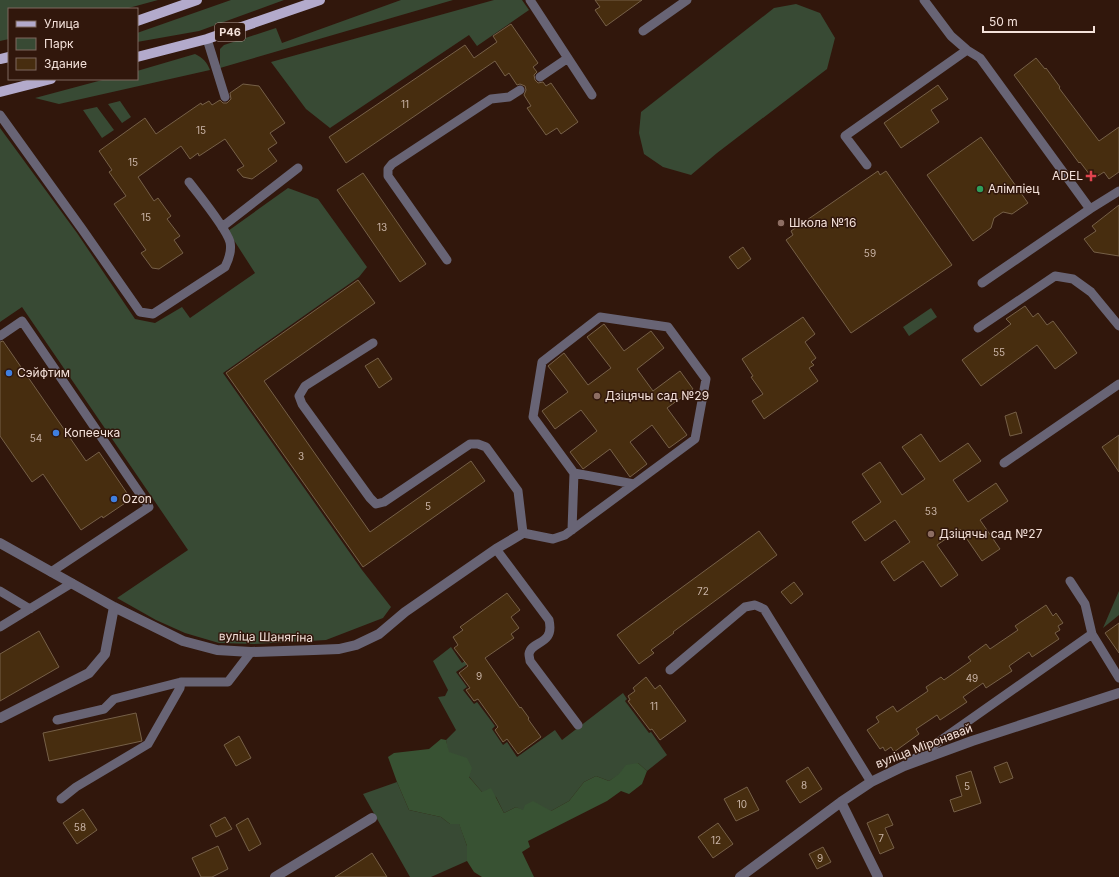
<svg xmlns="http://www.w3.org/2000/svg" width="1119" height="877" viewBox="0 0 1119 877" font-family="Inter,sans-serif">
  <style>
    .green { fill: #384a34 }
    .forest { fill: #385233 }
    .building { fill: #472d0f; stroke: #766048 }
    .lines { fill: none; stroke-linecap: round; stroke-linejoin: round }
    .service { stroke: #686475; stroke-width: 9 }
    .minor { stroke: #686475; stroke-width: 10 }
    .primary { stroke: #b3aacc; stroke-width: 10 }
    .health-dot { fill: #e0444e; stroke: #31170c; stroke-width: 1.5 }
    .leisure-dot { fill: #2e9e5b; stroke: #31170c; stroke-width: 1.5 }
    .education-dot { fill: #8d6e63; stroke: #31170c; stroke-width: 1.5 }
    .shop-dot { fill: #3f7fe0; stroke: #31170c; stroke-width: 1.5 }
    .labels { text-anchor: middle; stroke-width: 3; stroke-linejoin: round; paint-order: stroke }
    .number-label { font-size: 10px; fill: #c9b4a7 }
    .shield { fill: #31170c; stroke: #baa49c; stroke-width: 1 }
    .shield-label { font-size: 11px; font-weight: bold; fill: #f4e1da }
    .poi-label { font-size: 12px; fill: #f4e1da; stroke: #31170c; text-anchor: start }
    .street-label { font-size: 12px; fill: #f4e1da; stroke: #31170c }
  </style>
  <rect width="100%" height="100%" fill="#31170c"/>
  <path class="green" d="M0,0H158L125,9H9V39L0,41Z
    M231,0H284L199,31L137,42V33Z
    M401,0H453L220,68V49L224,45L276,28L282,43Z
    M494,0H522L529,10L477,46L469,35L330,128L306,109L271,62Z
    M796,4L820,13L835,38L827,69L717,153L691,175L663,167L644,154L639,133L641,112L774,8Z
    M195,54C203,58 207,62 210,70L59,104L35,98L106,79H137V71Z
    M120,101L131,117L122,123L108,104Z
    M97,107L114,130L102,138L83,110Z
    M0,128L77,233L135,319L155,323L182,307L190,318L255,273L228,231L288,188L318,199L367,267L359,277L223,373L362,570L391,607L383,618L326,640L254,644L219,643L185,633L156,620L117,598L188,550L22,307L0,322Z
    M931,308L937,317L909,336L903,327Z
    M1119,591V615L1103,628Z
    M451,647L462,663L466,660L469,663L456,672L467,687L463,690L474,704L477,702L495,726L492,729L503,745L507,742L517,757L555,730L562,740L623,693L627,699L625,701L649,733L651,732L667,755L647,771L638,763L609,781L596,776L584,782L569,801L551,811H523L516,807L504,813L496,797L482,792L448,752L446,740L456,730L438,697L445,696L448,690L433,661Z
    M397,782L409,810L441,817L450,824L459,823L467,846V861L431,877H410L363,794Z"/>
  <path class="forest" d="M441,739L446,740L449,752L467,758L472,768L469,777L482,792L491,788L504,813L516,807L523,810L525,805L533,801L551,811L569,801L584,782L596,776L609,781L619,774L626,765L638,763L647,771L642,784L629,794L621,791L607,801L528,841L530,847L522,852L534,877H482L474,872L467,861V846L459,824H450L441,817L409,810L397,782L388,757L394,753L429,749Z"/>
  <path class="building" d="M595,0H642L606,26L595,10L600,7Z
    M511,24L538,63L533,67L537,72L534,75L535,80L538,83L543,82L546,86L551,83L578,122L561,134L557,128L546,135L527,108L531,106L524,95L526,90L525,86L520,84L517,85L509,73L505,76L495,61L346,163L329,137L465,45L474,58L497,42L493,36Z
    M1036,58L1045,69L1046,68L1060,87L1059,88L1099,141L1119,127V172L1109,179L1104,172L1093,179L1080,162L1079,163L1014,75Z
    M243,84L259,86L285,123L270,133L277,143L268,149L277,161L252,179L243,177L237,170L244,166L225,139L199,156L198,153L190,159L181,146L138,177L154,201L158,198L171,216L167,219L180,236L174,240L183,253L159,269L152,268L141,253L146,250L114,204L126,196L109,172L112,170L99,151L145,118L156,134L201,103L202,105L209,101L212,105L220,100L223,103H227L231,99L230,93Z
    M938,85L948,99L931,110L939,122L901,148L884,123Z
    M981,137L1028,203L1012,214L1003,212L994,218L991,228L973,241L927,175Z
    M878,171L880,175L886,171L952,265L851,333L786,240L793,235L791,231Z
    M363,173L426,264L400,282L337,190Z
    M1119,205V256L1094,252L1084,239L1096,231L1092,226Z
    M743,247L751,259L738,269L729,257Z
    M358,280L375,303L264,381L370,532L471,461L485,481L363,567L226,373Z
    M1025,306L1033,317L1038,313L1047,325L1053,321L1077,353L1055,369L1037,345L981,386L962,360L1011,324L1006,319Z
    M803,317L815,334L805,342L816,358L811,362L814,365L809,368L818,381L764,419L752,401L763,394L751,377L753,376L742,359Z
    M604,324L624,351L651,331L664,348L637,369L653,391L680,371L693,389L667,408L687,435L669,448L652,425L630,442L647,464L630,477L610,449L583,469L570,452L597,431L581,410L555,429L542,411L568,392L548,366L564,353L588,385L611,368L587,337Z
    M3,341L86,461L99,452L131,499L103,518L102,516L81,530L43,474L32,482L0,436V342Z
    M378,358L392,379L379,388L365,366Z
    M1016,412L1022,433L1010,436L1005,416Z
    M921,434L940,462L968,443L981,461L953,480L968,502L996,483L1008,501L980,520L1000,549L982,561L960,529L937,545L958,575L941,587L923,561L894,581L881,562L910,542L895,520L865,541L852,522L881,502L862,474L880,462L902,495L925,479L902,447Z
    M1119,435V472L1102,447Z
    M759,531L777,555L673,632L674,633L651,650L654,653L639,664L617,635Z
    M794,582L803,594L791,604L781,592Z
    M507,593L520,610L511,617L519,628L511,634L514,638L485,658L520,708L521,707L529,718L528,719L541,737L518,754L507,739L503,742L495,730L498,727L478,699L474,701L466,690L470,688L459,673L468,666L454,648L458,645L453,637L463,630L460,627Z
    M1046,605L1053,616L1056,613L1063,623L1058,626L1060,630L1055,633L1059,639L1032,657L1029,652L1009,666L1012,671L986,688L983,683L963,697L967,702L940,720L937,715L916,729L919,734L894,752L891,747L885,751L883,747L880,749L867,730L879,722L876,717L893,706L897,712L928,691L926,687L941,677L944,680L971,661L968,657L986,644L990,649L1018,630L1015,626Z
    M1119,623V653L1105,633Z
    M39,631L59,667L0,701V654Z
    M646,677L655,689L660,685L686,721L660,740L652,729L650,730L628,701L630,700L628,696L635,691L633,688Z
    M136,713L142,741L49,761L43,733Z
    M239,736L251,758L236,766L224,745Z
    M1007,762L1013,778L1000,783L994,767Z
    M808,767L822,789L800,803L786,781Z
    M971,771L981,803L954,812L950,800L962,796L956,776Z
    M747,787L759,810L736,821L724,799Z
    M83,809L97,830L77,844L63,823Z
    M888,814L893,825L885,828L894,848L880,854L867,823Z
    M225,817L232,829L216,837L210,825Z
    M248,818L261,844L249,851L236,825Z
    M718,823L733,844L713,858L698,837Z
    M218,846L228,869L212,877H201L192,858Z
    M823,847L831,862L817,869L809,854Z
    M372,853L387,877H335L360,861Z"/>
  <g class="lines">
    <path class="service" d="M530,0L592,95
      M924,0L951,36L967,50L980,58L1090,209
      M643,31L687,0
      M207,39L225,97
      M540,77L568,58
      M0,115L82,229L140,312L153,314L225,267C229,259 232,251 230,242C226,228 199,195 189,182
      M867,165L845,136L967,50
      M222,227L298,168
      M447,260L388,176V169L392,164L491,99L509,97L520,90
      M982,283L1090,209L1119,191
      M978,328L1055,276L1073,279L1091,292L1119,326
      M0,336L22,321L149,507L51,572
      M373,343L305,386L299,396L302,404L370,498L376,504L384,502L470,444H478L486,447L518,491L523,533L553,539L565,535L634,484
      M1004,463L1119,384
      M572,530L574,473L533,417L542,362L600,317L668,327L706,379L695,439L634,484L574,473
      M496,549L549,620C555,646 531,640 529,654C529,657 530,659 530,661L578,725
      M1070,581L1085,604L1092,634L1119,678
      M0,591L30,609
      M0,627L72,583
      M670,670L745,607L755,605L764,609L871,782
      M57,720L104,709L114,699L181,682
      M910,762L1092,634
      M61,799L76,787L148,744L180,688L181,682H228L251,652"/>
    <path class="minor" d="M0,543L114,607L183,641L217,650L251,652L314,650L339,649L356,645L379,634L405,612L496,549L523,533
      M0,718L89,673L105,654L114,607
      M841,802L878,877
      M275,877L372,818
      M740,877L841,802L871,782L904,766L972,741L1119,693"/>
    <path class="primary" d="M137,21L197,0
      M137,57L207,39L320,0
      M0,59L9,57
      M0,92L51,79"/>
  </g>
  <path class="health-dot" d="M1089 170h4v4h4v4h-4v4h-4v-4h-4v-4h4z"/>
  <circle class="leisure-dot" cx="980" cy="189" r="4"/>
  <g class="education-dot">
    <circle cx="781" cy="223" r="4"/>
    <circle cx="597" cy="396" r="4"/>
    <circle cx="931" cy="534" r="4"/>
  </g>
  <g class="shop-dot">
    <circle cx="9" cy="373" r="4"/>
    <circle cx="56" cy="433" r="4"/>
    <circle cx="114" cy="499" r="4"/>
  </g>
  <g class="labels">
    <g class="number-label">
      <text x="405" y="108">11</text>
      <text x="201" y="134">15</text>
      <text x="133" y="166">15</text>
      <text x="146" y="221">15</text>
      <text x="382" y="231">13</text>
      <text x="870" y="257">59</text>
      <text x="999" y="356">55</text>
      <text x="36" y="442">54</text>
      <text x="301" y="460">3</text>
      <text x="428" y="510">5</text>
      <text x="931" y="515">53</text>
      <text x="703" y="595">72</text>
      <text x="479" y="680">9</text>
      <text x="972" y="682">49</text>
      <text x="654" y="710">11</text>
      <text x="804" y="789">8</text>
      <text x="967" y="790">5</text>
      <text x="742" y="808">10</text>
      <text x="80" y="831">58</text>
      <text x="881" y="842">7</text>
      <text x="716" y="844">12</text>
      <text x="820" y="862">9</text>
    </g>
    <rect class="shield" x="215" y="23" width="30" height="18" rx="3"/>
    <g class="shield-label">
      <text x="230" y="36">Р46</text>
    </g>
    <g class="poi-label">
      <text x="1083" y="180" text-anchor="end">ADEL</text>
      <text x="988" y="193">Алімпіец</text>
      <text x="789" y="227">Школа №16</text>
      <text x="17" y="377">Сэйфтим</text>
      <text x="605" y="400">Дзіцячы сад №29</text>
      <text x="64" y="437">Копеечка</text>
      <text x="122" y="503">Ozon</text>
      <text x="939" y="538">Дзіцячы сад №27</text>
    </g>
    <g class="street-label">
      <text transform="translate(266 637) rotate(1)" y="4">вуліца Шанягіна</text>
      <text transform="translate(924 746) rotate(-21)" y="4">вуліца Міронавай</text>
    </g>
  </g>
  <rect x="8" y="8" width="130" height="72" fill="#31170c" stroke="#7f685e"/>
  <rect x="16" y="21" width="20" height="6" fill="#b3aacc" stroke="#7f685e"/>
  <text x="44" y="28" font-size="12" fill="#f4e1da">Улица</text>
  <rect x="16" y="38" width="20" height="12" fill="#384a34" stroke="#7f685e"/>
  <text x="44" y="48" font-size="12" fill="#f4e1da">Парк</text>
  <rect x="16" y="58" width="20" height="12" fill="#472d0f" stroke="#7f685e"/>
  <text x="44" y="68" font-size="12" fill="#f4e1da">Здание</text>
  <path d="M983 26v6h111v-6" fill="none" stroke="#f4e1da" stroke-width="2"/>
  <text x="989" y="26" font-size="12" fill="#f4e1da" stroke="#31170c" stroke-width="3" paint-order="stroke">50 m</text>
</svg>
